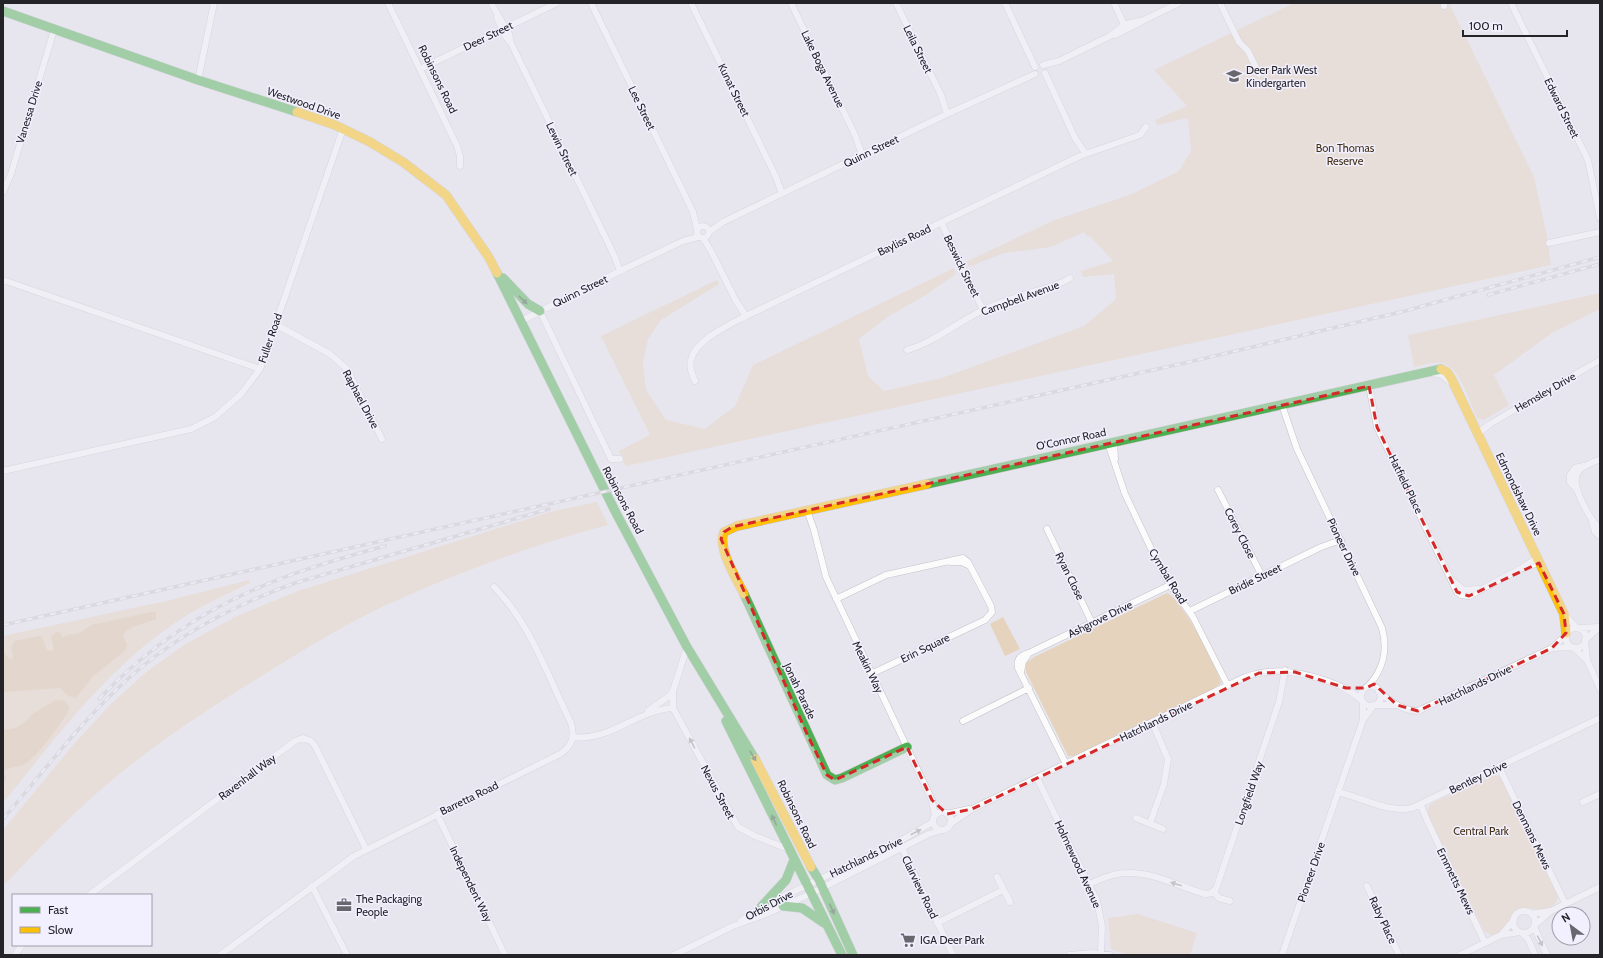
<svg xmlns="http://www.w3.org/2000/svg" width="1603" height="958" viewBox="0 0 1603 958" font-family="Cabin,sans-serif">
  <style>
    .green { fill: #e6d3be }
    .forest { fill: #ddc3a4 }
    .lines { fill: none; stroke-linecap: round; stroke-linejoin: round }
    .street-casing { stroke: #c3c2c8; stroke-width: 7 }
    .fast-casing { stroke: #c3c2c8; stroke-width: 10 }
    .slow-casing { stroke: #c3c2c8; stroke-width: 10 }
    .street { stroke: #fbfbfc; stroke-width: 6 }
    .fast { stroke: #4caf50; stroke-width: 9 }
    .slow { stroke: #ffc107; stroke-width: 9 }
    .rail-casing { stroke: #cac9cc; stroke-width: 3.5 }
    .rail { stroke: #f2f0ff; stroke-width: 2; stroke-dasharray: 6; stroke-linecap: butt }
    .oneway { fill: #345b38 }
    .oneway2 { fill: #9a9a9d }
    .marked { fill: none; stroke: #d62828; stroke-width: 3; stroke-dasharray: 8 5; stroke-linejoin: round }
    .labels { text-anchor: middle; stroke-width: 3; stroke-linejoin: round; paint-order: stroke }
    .street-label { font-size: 11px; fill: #242328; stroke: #f2f0ff }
    .poi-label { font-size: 11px; fill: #242328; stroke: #f2f0ff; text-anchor: start }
    .park-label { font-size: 11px; fill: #443114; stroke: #f2f0ff }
  </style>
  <rect width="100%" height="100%" fill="#e7e6ee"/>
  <path class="green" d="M1294,3H1449L1534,177L1547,236L1551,265L626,466L619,451L650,435L601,336L717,280L719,284L661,320L648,339L643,362L646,390L666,420L705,429L735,406L753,365L954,268L956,274L924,296L889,316L859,339L868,376L884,391L942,378L1084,326L1116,299L1114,274L1083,277L1081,271L1113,261L1090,236L1088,237L1084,232L1051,247L1004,253L969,267L966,262L1052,221L1132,194L1179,171L1191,151L1188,118L1157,125L1155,120L1187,106L1154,70Z
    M1600,293V309L1552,333L1494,375L1509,405L1484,420L1477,418C1470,403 1459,366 1443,363C1433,361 1424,365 1414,367L1408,335Z
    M597,502L608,525C538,543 468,569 402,598C349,621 300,652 252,682C195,717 139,755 89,800C59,827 31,857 3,886V830L73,745L110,705L145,673L184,645L237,616L298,591L550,512Z
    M249,580L250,583C223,596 196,608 172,625C104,672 55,739 3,803V636L166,601Z
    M1167,593C1180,597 1220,669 1221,683L1211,691L1075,756H1068L1026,672V663L1034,657Z
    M1003,617L1020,649L1005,656L990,624Z
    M1495,775L1501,777L1558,897C1552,919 1531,905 1521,909C1509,914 1509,931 1491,935L1484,931L1427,813L1429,806L1432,803Z
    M1138,914L1197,933L1190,955H1128L1111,949L1108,918Z"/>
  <path class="forest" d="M152,612L156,613V619L132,627L125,632L123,637L127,644L126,650L92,677L76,698L69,696L60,688L3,692V651L9,659L13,658L11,647L14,641L41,636L47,650L50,651L54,649L51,636L57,632L61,633L62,638L67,635L78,634L92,625Z
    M56,700L65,701L69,707L68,712C58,726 39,756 24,764C17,768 13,765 4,771L6,779L3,786V730L16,728L28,720L31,715Z"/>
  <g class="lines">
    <g class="street-casing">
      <path id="street" d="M388,3L457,146L460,156V166
        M491,3L509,34L511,43L614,255L620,271
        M591,3L693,212L697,229
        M691,3L776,177L782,194
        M791,3L855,135L862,155
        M896,3L941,95L947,114
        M1005,3L1035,67
        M1114,3L1125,27
        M1220,3L1239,42L1248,51L1259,74
        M1511,3L1588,160L1600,218
        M1444,6V3
        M497,17L505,36L510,42
        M1115,35L1141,22
        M1043,65L1059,61L1110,36L1126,24L1144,20L1179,3
        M420,69L557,3
        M1045,73L1075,138L1085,153
        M198,80L214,3
        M3,192L11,174L54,30
        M941,222L983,310
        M697 232a6 6 0 1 1 12 0a6 6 0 1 1-12 0Z
        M709,232L723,222L947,114L1035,74
        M703,238L711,251L736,301L746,316
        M1549,243L1600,232
        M3,280L260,369
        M540,311L611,459H620
        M521,321L624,269L683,241L698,237
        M275,324L330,354L347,369L382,439
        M907,350C933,343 958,322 983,310C998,303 1014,298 1029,293C1043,289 1058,286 1070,278
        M1431,373L1442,375L1450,382
        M695,381C692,374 689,367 691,360C695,340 729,325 746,316L1080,156L1140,135L1146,127
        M1369,386L1377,427L1457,592L1461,595L1469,596L1520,569L1539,563
        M1282,405L1297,449L1382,628C1388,650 1383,671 1367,687
        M1477,434L1490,424L1600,360
        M1114,442L1115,459
        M1108,443L1125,494L1156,559L1170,585L1193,617L1228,686
        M1600,459C1592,463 1578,467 1576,477C1573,490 1591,521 1600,529
        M3,471L191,429L215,417L241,394L260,369L343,129
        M1218,490L1262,576
        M1577,490L1570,482V475L1575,468L1583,466
        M807,510L814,530L826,577L932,800L935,816
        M1592,522L1595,532L1600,536
        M1047,529L1092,623
        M951,562H962L970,566
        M1523,567L1537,558
        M1453,581L1464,590L1478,589
        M836,599L886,575L963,558L968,562L991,606L992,612L985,620L871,674
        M1190,611L1321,547L1341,540
        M1564,614L1576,627
        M1566 638a10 10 0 1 1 20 0a10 10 0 1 1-20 0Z
        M1578,628L1599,627
        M1585,640L1600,627
        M1585,642L1587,660L1600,689
        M687,647L673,691V708L738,827L755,836L788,849
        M1552,648L1566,635
        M1574,648L1587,660
        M1021,672L1023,662L1029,653
        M1361 696a10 10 0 1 1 20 0a10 10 0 1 1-20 0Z
        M1379,692C1390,701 1403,711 1418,711L1552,648L1573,647
        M1376,705H1395
        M648,711L669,696L672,692
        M1363,720V702
        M963,721L1029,688
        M573,737C609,742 637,710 673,708
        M1066,764L1018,668C1016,659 1021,655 1029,653L1170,585
        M1499,767L1565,903
        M1037,778L1097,901L1102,926L1101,953
        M1338,792C1363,798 1387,813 1412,808L1600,718
        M1583,802L1600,794
        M1421,805L1426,818L1485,943
        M933 821a9 9 0 1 1 18 0a9 9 0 1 1-18 0Z
        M437,814L505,955
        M947,814L969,809
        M1136,818L1163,829
        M1150,823L1164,784L1168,759L1152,722
        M950,824L972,809L1243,678C1271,667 1296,671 1324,680C1339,685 1351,690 1362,701
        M901,846L953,955
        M997,877L1010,902
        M1089,884C1101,879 1114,873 1127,873C1154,872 1180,887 1205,894L1212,893L1216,889L1279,702L1285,670
        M312,886L347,955
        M1367,886L1399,955
        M1213,891L1219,898L1230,901
        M89,895L295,741L303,738L311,741L315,746L366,849
        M1513 922a11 11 0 1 1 22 0a11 11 0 1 1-22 0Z
        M1531,914L1550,911
        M741,921L761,907L898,842L933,822
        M937,923L1003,890
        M1535,925L1551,911L1600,887
        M1534,927L1547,955
        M1522,933L1528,939L1535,955
        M1501,935L1514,920
        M15,955L22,945
        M220,955L354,856L560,754C572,746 575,737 571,723C548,677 531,624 494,587
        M674,955L733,926L766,914L810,894L929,834L942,830
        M1069,955L1092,953L1110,955
        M1282,955L1363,720L1374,705
        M1460,955L1501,935L1520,932"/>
    </g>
    <g class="fast-casing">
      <path id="fast" d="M3,11L198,80L297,112
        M497,273L615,511L687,647L755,759
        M503,278L528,304L540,311
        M927,484L1441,369
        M744,594L827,775L835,780L842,778L907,747
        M726,721L842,955
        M811,867L819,880L853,955
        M783,906L802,908L824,923
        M761,907L786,880L794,860"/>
    </g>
    <g class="slow-casing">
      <path id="slow" d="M297,112L335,125L370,142L403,162L446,195L488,256L497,273
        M1441,369L1447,372L1451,378L1564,614L1566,633
        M744,594C736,578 717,548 724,532L737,526L927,484
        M755,759L811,867"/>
    </g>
    <use href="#street" class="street"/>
    <use href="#fast" class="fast"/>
    <use href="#slow" class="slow"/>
    <g class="rail-casing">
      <path id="rail" d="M1488,295L1600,264
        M3,625L1189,362L1405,311L1600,257
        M99,699C183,610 270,577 385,546
        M3,819C44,771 83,719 130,677C178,634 235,605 295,583L549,509"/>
    </g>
    <use href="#rail" class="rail"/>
  </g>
  <defs><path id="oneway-solid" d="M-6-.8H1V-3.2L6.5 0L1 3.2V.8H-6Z"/></defs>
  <g class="oneway">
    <use href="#oneway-solid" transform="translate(523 300) rotate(44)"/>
    <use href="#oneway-solid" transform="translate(753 756) rotate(59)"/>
    <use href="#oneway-solid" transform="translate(774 820) rotate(-116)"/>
    <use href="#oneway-solid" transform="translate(832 909) rotate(65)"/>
  </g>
  <g class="oneway2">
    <use href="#oneway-solid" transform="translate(692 743) rotate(-118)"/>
    <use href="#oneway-solid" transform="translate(916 832) rotate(-27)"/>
    <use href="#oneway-solid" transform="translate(1176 884) rotate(-162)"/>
    <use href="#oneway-solid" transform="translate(1540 941) rotate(64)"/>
  </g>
  <path d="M0 0H1603V958H0ZM1369,386L1377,427L1457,592L1469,596L1539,563L1564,614L1566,633L1552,648L1418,711L1397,705L1374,684L1366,688H1346L1295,672L1259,673L972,809L947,814L932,800L907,747L835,780L827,775L807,734L721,539L724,532L732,527Z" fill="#e7e6ee" fill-opacity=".55" fill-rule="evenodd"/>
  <path class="marked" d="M1369,386L1377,427L1457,592L1469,596L1539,563L1564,614L1566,633L1552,648L1418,711L1397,705L1374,684L1366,688H1346L1295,672L1259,673L972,809L947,814L932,800L907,747L835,780L827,775L807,734L721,539L724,532L732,527Z"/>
  <defs>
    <g id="school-bare" transform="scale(1.2)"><path d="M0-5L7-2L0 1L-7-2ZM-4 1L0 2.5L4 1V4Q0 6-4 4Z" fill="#68676d" stroke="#f2f0ff" stroke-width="2.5" paint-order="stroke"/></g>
    <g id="office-bare" transform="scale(1.2)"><path d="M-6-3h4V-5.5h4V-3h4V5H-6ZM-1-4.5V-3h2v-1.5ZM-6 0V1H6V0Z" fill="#68676d" stroke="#f2f0ff" stroke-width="2.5" paint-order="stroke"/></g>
    <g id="supermarket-bare" transform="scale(1.2)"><path d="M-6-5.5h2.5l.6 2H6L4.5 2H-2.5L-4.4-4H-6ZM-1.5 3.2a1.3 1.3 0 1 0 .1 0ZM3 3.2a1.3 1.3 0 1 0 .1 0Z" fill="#68676d" stroke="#f2f0ff" stroke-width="2.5" paint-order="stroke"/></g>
  </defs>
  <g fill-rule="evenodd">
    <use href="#school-bare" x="1234" y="76"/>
    <use href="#office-bare" x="344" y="905"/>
    <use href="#supermarket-bare" x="908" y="940"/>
  </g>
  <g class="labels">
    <g class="street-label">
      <text transform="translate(488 36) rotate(-26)" y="4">Deer Street</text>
      <text transform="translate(918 49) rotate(64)" y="4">Leila Street</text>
      <text transform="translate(823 69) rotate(64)" y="4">Lake Boga Avenue</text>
      <text transform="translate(438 79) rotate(64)" y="4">Robinsons Road</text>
      <text transform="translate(734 90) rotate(64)" y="4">Kunat Street</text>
      <text transform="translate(304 103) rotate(19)" y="4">Westwood Drive</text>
      <text transform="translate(642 108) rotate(64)" y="4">Lee Street</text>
      <text transform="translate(1562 108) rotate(64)" y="4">Edward Street</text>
      <text transform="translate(29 112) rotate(-73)" y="4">Vanessa Drive</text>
      <text transform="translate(562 149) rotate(64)" y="4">Lewin Street</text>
      <text transform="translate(871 151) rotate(-26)" y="4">Quinn Street</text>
      <text transform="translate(904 240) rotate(-26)" y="4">Bayliss Road</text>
      <text transform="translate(962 266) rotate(64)" y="4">Beswick Street</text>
      <text transform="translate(580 291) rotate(-26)" y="4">Quinn Street</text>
      <text transform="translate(1020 298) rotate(-20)" y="4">Campbell Avenue</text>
      <text transform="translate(270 338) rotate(-71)" y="4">Fuller Road</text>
      <text transform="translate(1545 392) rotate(-30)" y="4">Hemsley Drive</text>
      <text transform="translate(361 399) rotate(62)" y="4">Raphael Drive</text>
      <text transform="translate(1071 439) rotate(-12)" y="4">O'Connor Road</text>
      <text transform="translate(1406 484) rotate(64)" y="4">Hatfield Place</text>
      <text transform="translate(1519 494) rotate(64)" y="4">Edmondshaw Drive</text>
      <text transform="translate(623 500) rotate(62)" y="4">Robinsons Road</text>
      <text transform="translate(1240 533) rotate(63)" y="4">Corey Close</text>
      <text transform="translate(1344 547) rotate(64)" y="4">Pioneer Drive</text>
      <text transform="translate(1070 576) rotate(64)" y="4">Ryan Close</text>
      <text transform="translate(1168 576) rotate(59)" y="4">Cymbal Road</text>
      <text transform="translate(1255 579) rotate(-26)" y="4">Bridie Street</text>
      <text transform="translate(1100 619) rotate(-26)" y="4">Ashgrove Drive</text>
      <text transform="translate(925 648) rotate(-26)" y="4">Erin Square</text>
      <text transform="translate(868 667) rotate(64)" y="4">Meakin Way</text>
      <text transform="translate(1475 685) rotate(-26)" y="4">Hatchlands Drive</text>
      <text transform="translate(800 691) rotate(65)" y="4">Jonah Parade</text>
      <text transform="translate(1156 721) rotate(-26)" y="4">Hatchlands Drive</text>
      <text transform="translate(247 777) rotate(-37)" y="4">Ravenhall Way</text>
      <text transform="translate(1478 777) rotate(-26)" y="4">Bentley Drive</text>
      <text transform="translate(718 792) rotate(62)" y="4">Nexus Street</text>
      <text transform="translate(1249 793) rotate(-71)" y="4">Longfield Way</text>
      <text transform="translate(469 798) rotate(-26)" y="4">Barretta Road</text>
      <text transform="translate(797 814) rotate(64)" y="4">Robinsons Road</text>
      <text transform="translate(1532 835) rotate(64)" y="4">Denmans Mews</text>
      <text transform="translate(866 857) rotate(-26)" y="4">Hatchlands Drive</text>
      <text transform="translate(1078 864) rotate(65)" y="4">Holmewood Avenue</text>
      <text transform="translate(1311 872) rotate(-71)" y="4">Pioneer Drive</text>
      <text transform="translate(1456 881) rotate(64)" y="4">Emmetts Mews</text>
      <text transform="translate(471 884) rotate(64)" y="4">Independent Way</text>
      <text transform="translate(920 887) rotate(64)" y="4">Clairview Road</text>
      <text transform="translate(769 905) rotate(-28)" y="4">Orbis Drive</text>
      <text transform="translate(1383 920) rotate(65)" y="4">Raby Place</text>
    </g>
    <g class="poi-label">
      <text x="1246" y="74">Deer Park West<tspan x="1246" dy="13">Kindergarten</tspan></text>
      <text x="356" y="903">The Packaging<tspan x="356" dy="13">People</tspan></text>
      <text x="920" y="944">IGA Deer Park</text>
    </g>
    <g class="park-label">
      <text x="1345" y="152">Bon Thomas<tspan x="1345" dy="13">Reserve</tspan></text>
      <text x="1481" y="835">Central Park</text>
    </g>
  </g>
  <rect width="1603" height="958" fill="none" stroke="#242328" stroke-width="8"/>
  <rect x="12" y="894" width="140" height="52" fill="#f2f0ff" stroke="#a09ea9"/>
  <rect x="20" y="907" width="20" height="6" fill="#4caf50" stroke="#a09ea9"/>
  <text x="48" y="914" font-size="12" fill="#242328">Fast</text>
  <rect x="20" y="927" width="20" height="6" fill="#ffc107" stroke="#a09ea9"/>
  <text x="48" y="934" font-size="12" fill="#242328">Slow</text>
  <g transform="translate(1571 926) rotate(328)"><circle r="19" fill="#f2f0ff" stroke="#a09ea9"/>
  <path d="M0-3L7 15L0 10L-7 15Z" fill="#68676d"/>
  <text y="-6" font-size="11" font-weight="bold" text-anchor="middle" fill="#242328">N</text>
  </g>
  <path d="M1463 30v6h104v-6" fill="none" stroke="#242328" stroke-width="2"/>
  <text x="1469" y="30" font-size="12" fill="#242328" stroke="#f2f0ff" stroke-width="3" paint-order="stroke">100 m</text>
</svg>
